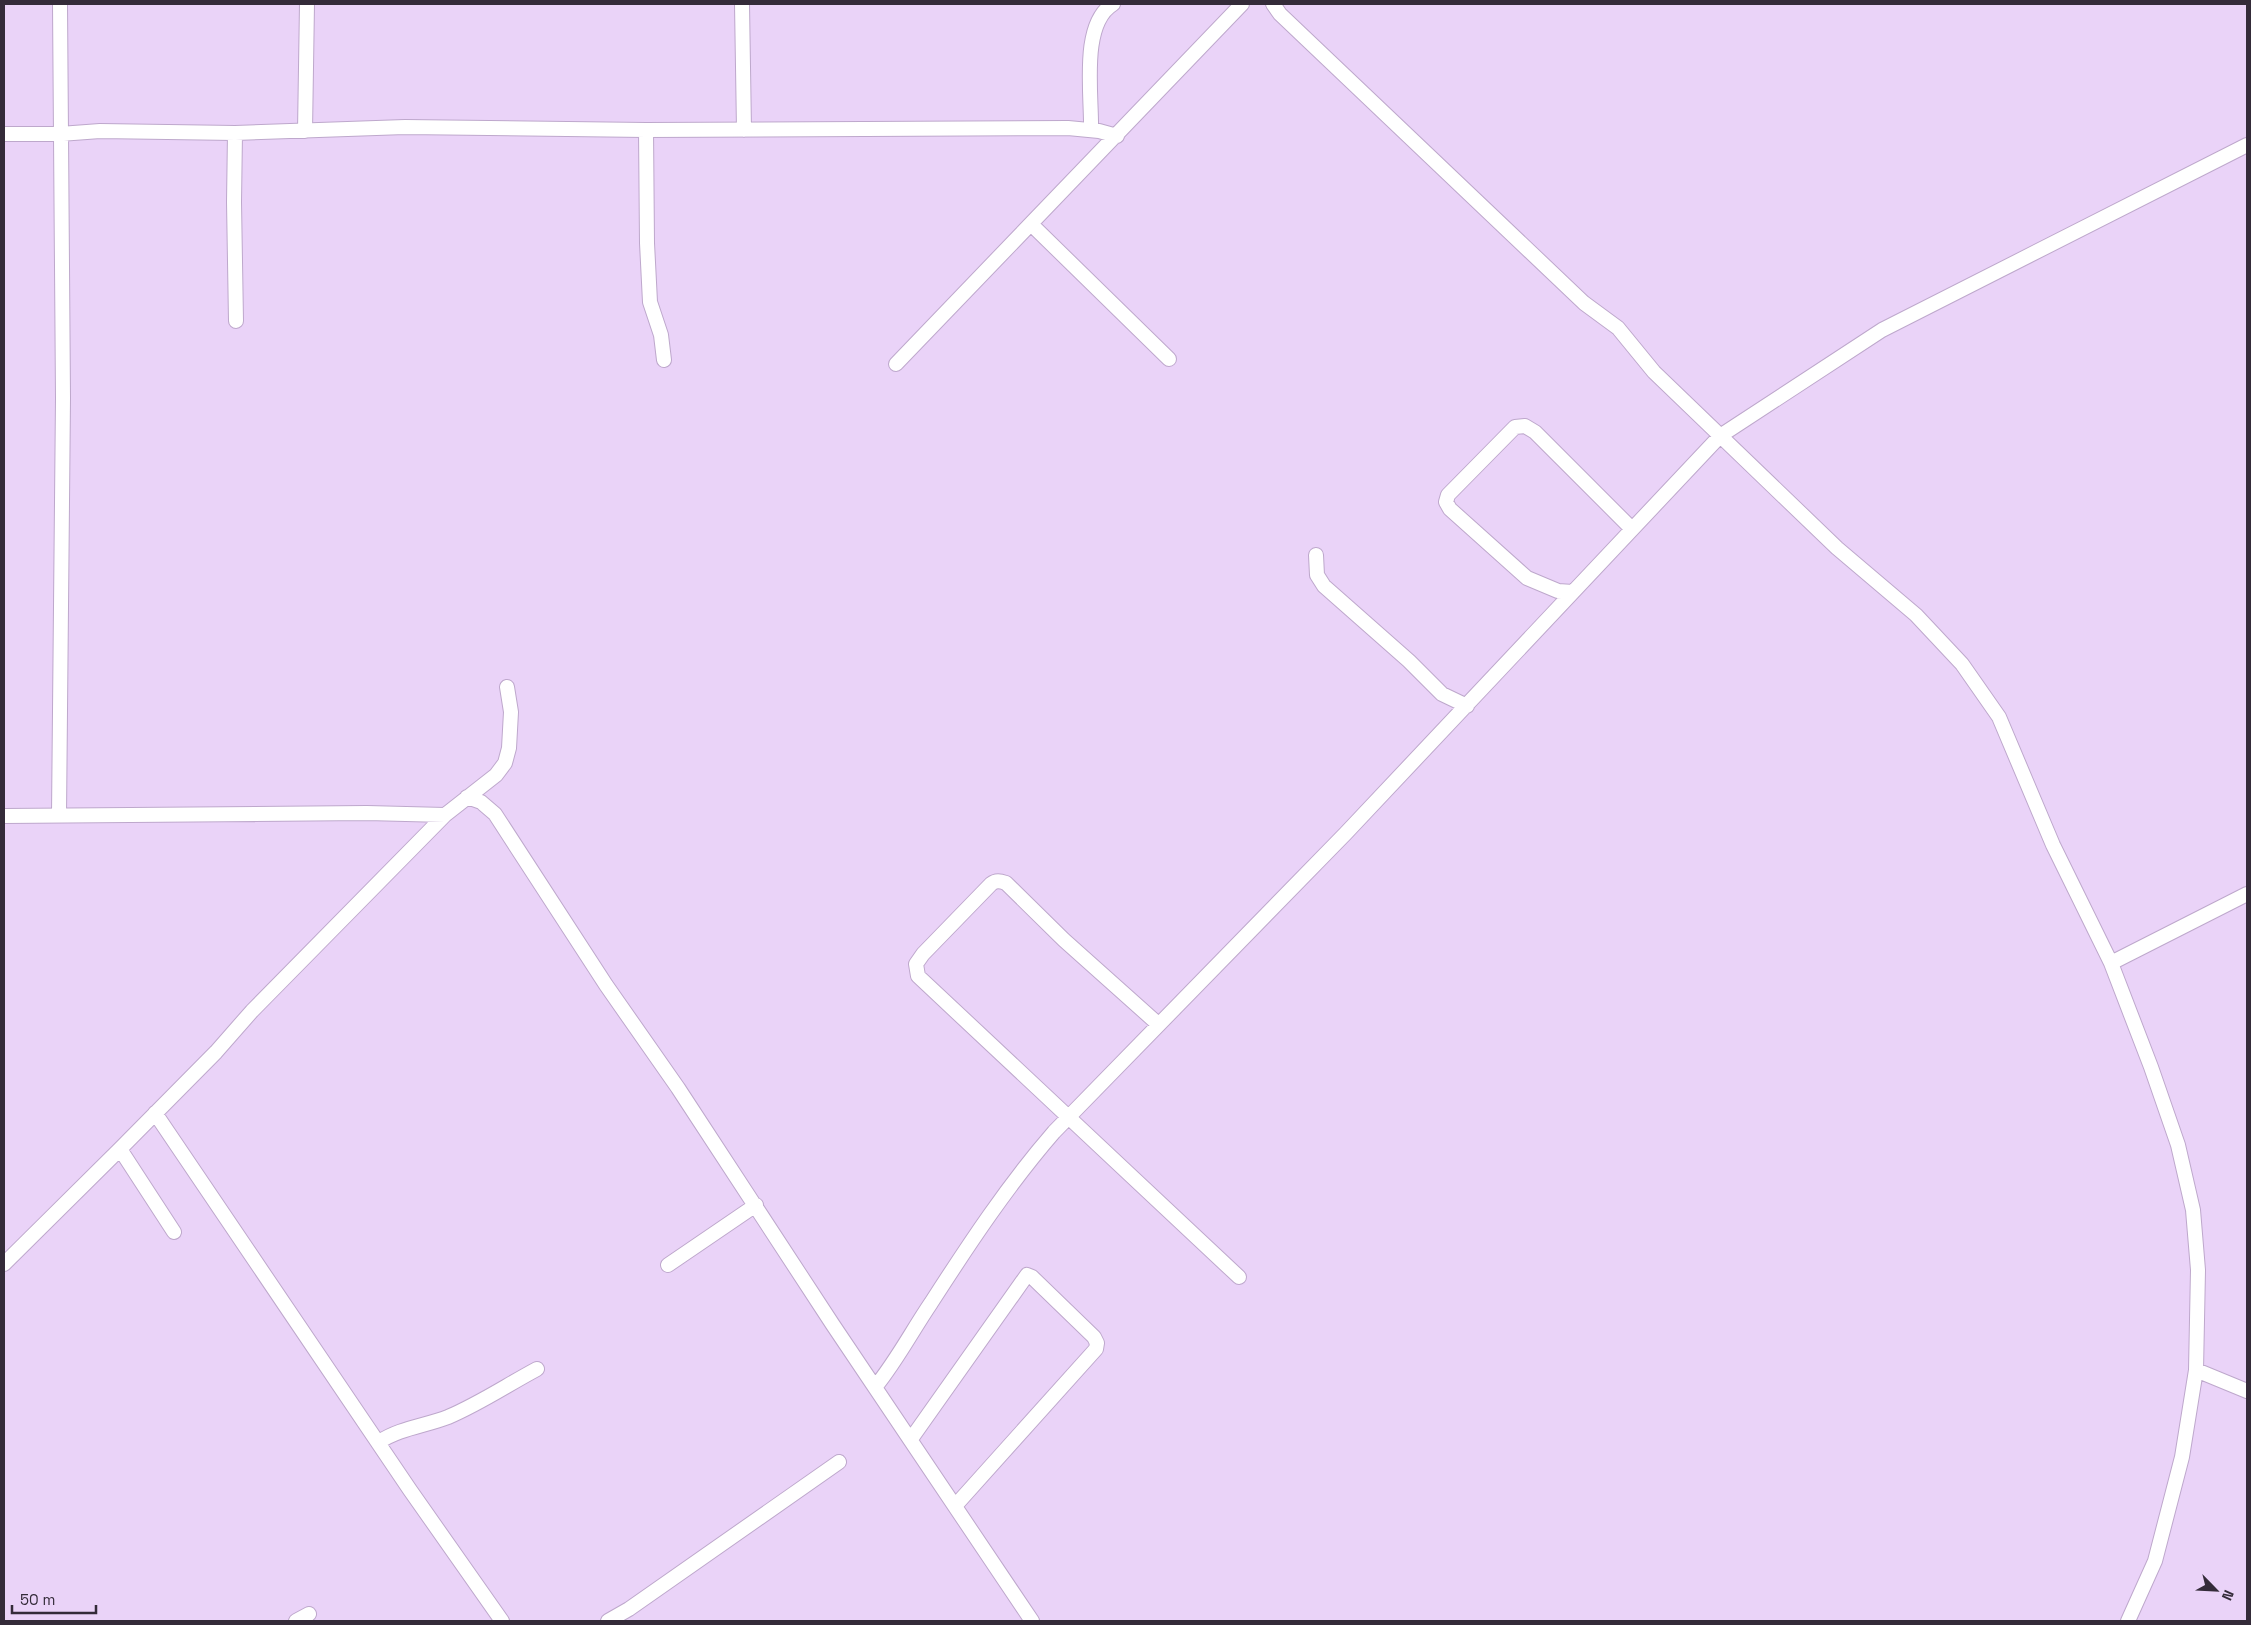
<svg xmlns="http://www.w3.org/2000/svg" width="2251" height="1625" viewBox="0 0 2251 1625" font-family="'Space Grotesk',sans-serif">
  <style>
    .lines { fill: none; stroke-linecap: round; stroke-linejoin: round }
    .minor-casing { stroke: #bea8cc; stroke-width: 16 }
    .minor { stroke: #fff; stroke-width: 14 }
  </style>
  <rect width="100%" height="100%" fill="#ead3f8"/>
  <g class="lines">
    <g class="minor-casing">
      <path id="minor" d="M742,4L744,130
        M1273,4L1280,14L1584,303L1618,328L1654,372L1837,548L1916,615L1962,664L1999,717L2053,845L2111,963L2151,1067L2178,1145L2193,1210L2198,1270L2196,1370L2182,1457L2155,1561L2128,1621
        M646,130L647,243L650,302L661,335L664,360
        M1091,130C1092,95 1080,24 1113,4
        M305,131L307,4
        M235,133L234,202L236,321
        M4,134H60L100,131L235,133L405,127L646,130L1068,128L1099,131L1117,136
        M1032,225L1169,359
        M896,364L1242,4
        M1316,555L1317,575L1324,586L1409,661L1442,694L1467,706
        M1573,592L1558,591L1527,578L1450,509L1446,502L1448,495L1515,427L1525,426L1535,432L1632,529
        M467,797L481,802L495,814L606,985L678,1088L833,1325L1032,1621
        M59,815L63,398L60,4
        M4,816L367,813L445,815
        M2111,963L2247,894
        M1158,1024L1064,940L1006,883C1000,881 996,880 991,884L923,954L916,964L918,976L1239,1277
        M155,1113L410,1490L502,1621
        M120,1149L174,1232
        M4,1264L120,1149L216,1052L252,1011L445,815L496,775L505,763L509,748L511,712L507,687
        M668,1265L756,1205
        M2196,1370L2247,1391
        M876,1386C897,1360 912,1331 931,1303C969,1244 1008,1185 1054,1132L1346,833L1720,436L1882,330L2247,145
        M911,1439L1027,1275L1032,1277L1094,1337L1097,1343L1096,1349L955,1506
        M379,1442C400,1428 425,1426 448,1417C479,1404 507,1385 537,1369
        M296,1621L309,1614
        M608,1621L629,1609L839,1462"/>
    </g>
    <use href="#minor" class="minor"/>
  </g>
  <rect width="2251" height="1625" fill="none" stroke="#342b39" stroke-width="10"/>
  <g transform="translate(2216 1590) rotate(114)" stroke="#ead3f8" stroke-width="4" paint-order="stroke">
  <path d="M0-4L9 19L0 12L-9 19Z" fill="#342b39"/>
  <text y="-8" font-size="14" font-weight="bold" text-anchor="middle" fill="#342b39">N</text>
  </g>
  <path d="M12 1605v8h84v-8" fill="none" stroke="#342b39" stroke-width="2.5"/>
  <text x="20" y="1605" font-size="15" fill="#342b39" stroke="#ead3f8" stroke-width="4" paint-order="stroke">50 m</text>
</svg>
